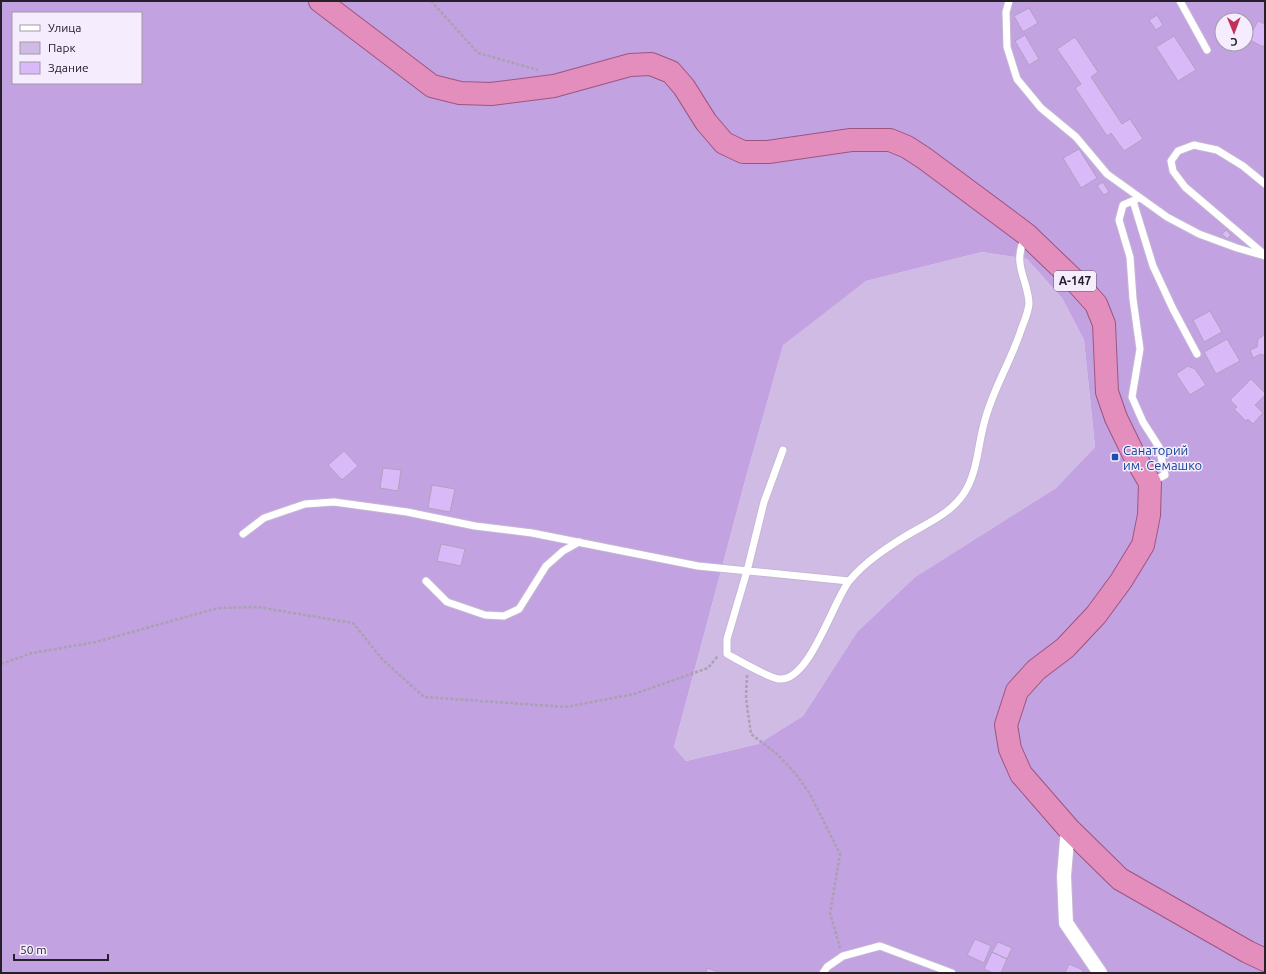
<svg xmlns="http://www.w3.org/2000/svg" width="1266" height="974" viewBox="0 0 1266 974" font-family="Ubuntu,sans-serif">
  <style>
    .green { fill: #d0bbe5 }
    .forest { fill: #c2a2e0; fill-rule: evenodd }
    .building { fill: #d9b9f8; stroke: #afa2bd }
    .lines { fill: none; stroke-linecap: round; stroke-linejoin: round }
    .service-casing { stroke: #c4b7d3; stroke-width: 9 }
    .minor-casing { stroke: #c4b7d3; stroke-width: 16 }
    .trunk-casing { stroke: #9d5580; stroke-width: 24 }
    .path { stroke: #a9a1b1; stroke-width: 2.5; stroke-dasharray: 3 2; stroke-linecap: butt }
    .service { stroke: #fff; stroke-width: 7 }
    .minor { stroke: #fff; stroke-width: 14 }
    .trunk { stroke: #e48ebe; stroke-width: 22 }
    .transit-dot { fill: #1a4fb4; stroke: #f5ecfe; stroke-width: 1.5 }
    .labels { text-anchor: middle; stroke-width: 3; stroke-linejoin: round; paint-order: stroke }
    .shield { fill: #f5ecfe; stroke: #635d6a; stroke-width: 1 }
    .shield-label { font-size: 12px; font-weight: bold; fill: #25202a }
    .transit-label { font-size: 13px; fill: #164399; stroke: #f5ecfe; text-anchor: start }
  </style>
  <rect width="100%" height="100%" fill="#f5ecfe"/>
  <path class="green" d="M982,252L1027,259L1062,298L1084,340L1095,447L1056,488L915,577L857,632L803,716L758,744L686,761L674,747L746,477L783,344L866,281Z"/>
  <path class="forest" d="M1,1H1265V973H1ZM13,13H141V83H13ZM1222,20H1246V44H1222ZM982,252L1027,259L1062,298L1084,340L1095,447L1056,488L915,577L857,632L803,716L758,744L686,761L674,747L746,477L783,345L866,281Z"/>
  <path class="building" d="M1029,8L1038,23L1023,32L1014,16Z
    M1157,15L1163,25L1156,30L1149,20Z
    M1258,21L1265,24V44L1263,47L1248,39Z
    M1025,35L1039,59L1029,65L1015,41Z
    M1174,36L1196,70L1178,81L1156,47Z
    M1075,37L1098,72L1091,77L1122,124L1130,119L1143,139L1124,151L1111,133L1107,136L1075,88L1081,84L1057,49Z
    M1079,149L1097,178L1081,188L1063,158Z
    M1103,182L1109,192L1104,195L1097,186Z
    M1226,230L1231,235L1227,239L1222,234Z
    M1210,311L1222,332L1204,342L1193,320Z
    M1264,335H1265V356L1261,354L1253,358L1250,350L1257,347L1258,339Z
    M1227,339L1240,361L1216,374L1204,352Z
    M1188,366L1195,369L1206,385L1190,395L1176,374Z
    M1251,379L1265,393V395L1255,405L1263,413L1253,424L1248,419L1246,421L1234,409L1237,407L1230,400Z
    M344,451L358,466L342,480L328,465Z
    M383,468L401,470L398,491L380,488Z
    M432,485L455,489L450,512L428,508Z
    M441,544L465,549L461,566L437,561Z
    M975,939L991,946L984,963L967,955Z
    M998,942L1012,948L1007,959L992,952Z
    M992,952L1007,959L1001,973H993L984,969Z
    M1069,964L1083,970L1082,973H1065Z
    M707,968L718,972L717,973H706Z"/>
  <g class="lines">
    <g class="service-casing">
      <path id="service" d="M1009,1L1006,12L1007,47L1017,79L1041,108L1076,137L1107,174L1167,217L1199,234L1237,248L1265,256
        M1180,1L1207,50
        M1265,184L1243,166L1217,150L1203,147L1194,145L1178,151L1171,161L1173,171L1185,187L1265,255
        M1139,198L1123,205L1119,220L1130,257L1133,299L1140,349L1132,397L1143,422L1159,447L1165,475L1151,482
        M1133,201L1153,266L1173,309L1197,354
        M783,450L764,502L747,571L727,639V654C738,660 769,678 779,679C810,682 833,600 850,580C865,562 885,549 904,537C927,523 952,514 966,490C978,469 978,443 985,420C993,389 1011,361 1021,330C1024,322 1028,313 1029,304C1029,297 1027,290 1025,283C1019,265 1017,255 1025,237
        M243,534L264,518L305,504L334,502L407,512L475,526L532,533L698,566L849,581
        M426,581L447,602L485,615L504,616L519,609L546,566L563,551L579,542
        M823,973L827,967L843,956L880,946L952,973"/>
    </g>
    <g class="minor-casing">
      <path id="minor" d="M1068,828L1064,876L1066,923L1100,973"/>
    </g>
    <g class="trunk-casing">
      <path id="trunk" d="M320,1L432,86L460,93L491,94L554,86L630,65L651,64L671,72L684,87L706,122L724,143L743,152H768L851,140H890L907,147L924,158L1026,234L1077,283L1096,304L1104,324L1107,392L1116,418L1134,455L1150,483L1149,515L1143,545L1121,581L1096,615L1065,648L1036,670L1017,691L1006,725L1010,749L1021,774L1068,828L1120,879L1248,952L1265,960"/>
    </g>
    <path class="path" d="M431,1L478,53L538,70
      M1,664L32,653L96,642L218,608L257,607L353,623L383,660L424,697L566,707L634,694L708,668L717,657H719
      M747,675L746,698L751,734L777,754L795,773L810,794L840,854L830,913L840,948"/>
    <use href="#service" class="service"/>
    <use href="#minor" class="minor"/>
    <use href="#trunk" class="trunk"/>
  </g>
  <rect class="transit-dot" x="1111" y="453" width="8" height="8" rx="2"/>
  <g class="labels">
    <rect class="shield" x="1054" y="271" width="42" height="20" rx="3"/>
    <g class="shield-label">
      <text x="1075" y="285">А-147</text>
    </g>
    <g class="transit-label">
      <text x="1123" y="455">Санаторий<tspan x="1123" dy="15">им. Семашко</tspan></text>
    </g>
  </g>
  <rect width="1266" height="974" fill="none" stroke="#25202a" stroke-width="4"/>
  <rect x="12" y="12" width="130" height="72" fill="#f5ecfe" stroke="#a29aa9"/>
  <rect x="20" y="25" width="20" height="6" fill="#ffffff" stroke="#a29aa9"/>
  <text x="48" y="32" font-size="12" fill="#25202a">Улица</text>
  <rect x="20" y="42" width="20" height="12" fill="#d0bbe5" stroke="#a29aa9"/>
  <text x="48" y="52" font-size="12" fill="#25202a">Парк</text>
  <rect x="20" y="62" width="20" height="12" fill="#d9b9f8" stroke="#a29aa9"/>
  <text x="48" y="72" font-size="12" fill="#25202a">Здание</text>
  <g transform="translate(1234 32) rotate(179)"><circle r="19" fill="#f5ecfe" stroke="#a29aa9"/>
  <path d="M0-3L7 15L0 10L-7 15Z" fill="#c23258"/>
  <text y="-6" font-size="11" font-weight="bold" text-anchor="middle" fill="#25202a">С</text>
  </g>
  <path d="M14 954v6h94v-6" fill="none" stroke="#25202a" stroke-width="2"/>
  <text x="20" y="954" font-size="12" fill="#25202a" stroke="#f5ecfe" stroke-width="3" paint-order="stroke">50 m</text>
</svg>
